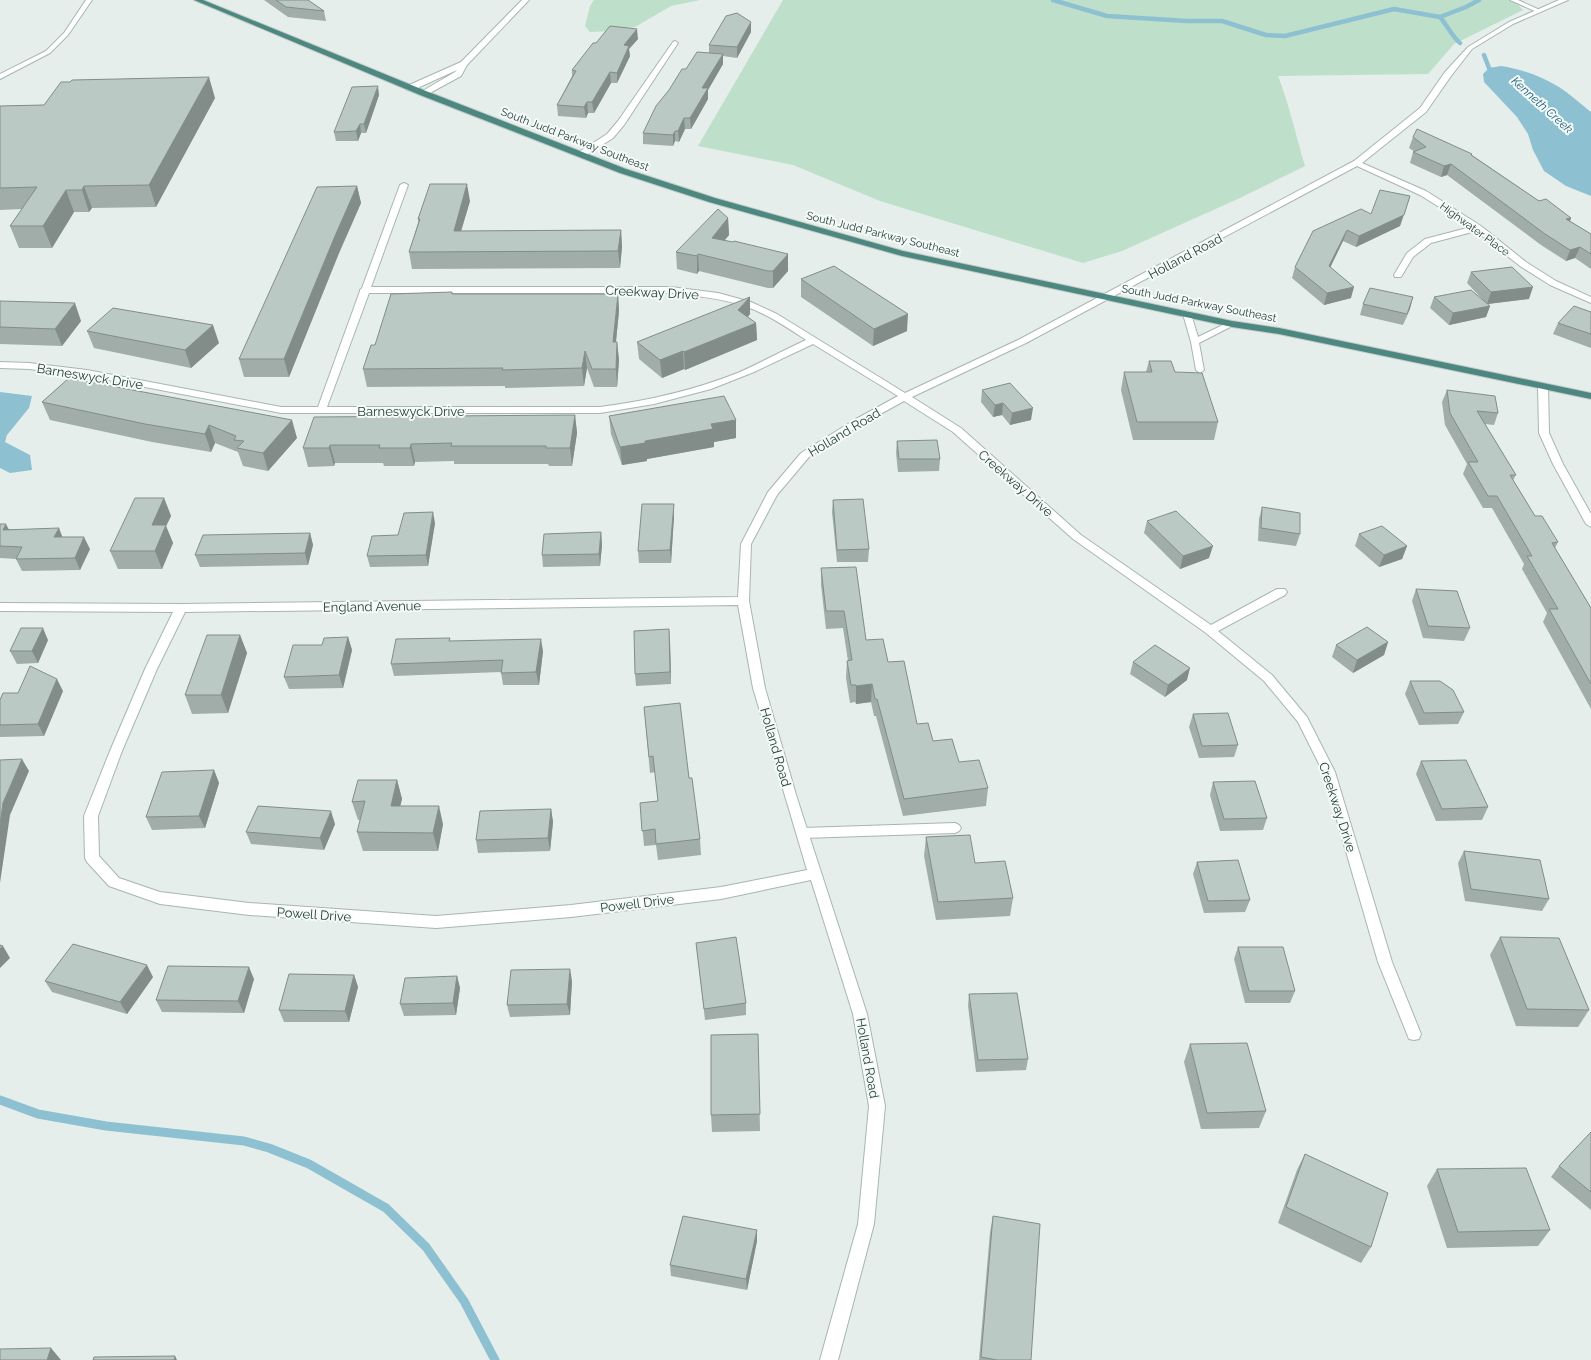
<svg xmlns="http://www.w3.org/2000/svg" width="1591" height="1360" viewBox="0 0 1591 1360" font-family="Raleway,sans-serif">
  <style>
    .green { fill: #bedfca }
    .water { fill: #8dc1d2 }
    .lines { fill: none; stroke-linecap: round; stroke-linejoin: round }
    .stream-far1 { stroke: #8dc1d2; stroke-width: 4.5 }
    .stream { stroke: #8dc1d2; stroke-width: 9 }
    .service-casing { stroke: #a7b6b3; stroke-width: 2 }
    .minor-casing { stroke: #a7b6b3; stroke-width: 2 }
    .trunk-casing { stroke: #c2cac8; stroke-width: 2 }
    .service { fill: #fff; fill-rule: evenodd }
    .minor { fill: #fff; fill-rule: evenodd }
    .trunk { fill: #4c8880; fill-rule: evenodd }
    .wall { fill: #a0ada9 }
    .shaded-wall { fill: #828d89 }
    .building { fill: #bac9c4; stroke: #828d89 }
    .labels { text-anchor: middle; stroke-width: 4; stroke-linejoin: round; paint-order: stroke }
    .far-street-label { font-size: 11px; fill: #24403b; stroke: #f5faf8 }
    .far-water-label { font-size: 12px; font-style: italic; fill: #1d637c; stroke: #f5faf8 }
    .street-label { font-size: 13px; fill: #24403b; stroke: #f5faf8 }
  </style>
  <rect width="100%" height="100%" fill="#e5eeeb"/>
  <path class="green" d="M594,0H700L671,6L635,27L614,31L590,32L585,26L590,6Z
    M783,0H1514L1523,10L1454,44L1428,74L1278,76C1289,104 1296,136 1305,166L1240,198L1122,251L1083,263L880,201L793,165L698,146Z"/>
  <path class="water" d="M1501,66C1521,69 1541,76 1559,87C1570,94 1581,104 1591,112V196L1566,186L1544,171L1533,150L1528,134L1517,117L1484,82L1483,74L1489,68Z
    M0,392L32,396L29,408L7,435L5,442L30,455L32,470L10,473L0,468Z"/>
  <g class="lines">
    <path class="stream-far1" d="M1053,0L1107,16L1187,21H1222L1266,35L1285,36L1394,9L1440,17C1446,24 1454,39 1460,43
      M1440,17L1466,7L1479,0
      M1484,55L1489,68L1494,74"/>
    <path class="stream" d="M0,1100L38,1114L106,1126L244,1141L269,1148L309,1164L386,1208L426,1247L464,1301L495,1360"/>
    <g class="service-casing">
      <path id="service" d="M1510,0H1518L1542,11L1537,12Z
        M1187,311L1191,314L1198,337L1229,322H1235L1236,324L1199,343L1204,370L1200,373L1196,370L1191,342L1183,314Z
        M955,823L959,825L961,828L959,831L955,833L803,838L799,836L797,833L799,830L803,828Z"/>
    </g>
    <g class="minor-casing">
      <path id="minor" d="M86,0H92L68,35L50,53L0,79V74L46,51L64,33Z
        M522,0H529L467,65L461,76L426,95H420L419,93L455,72L457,70L413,90H407V86L461,62Z
        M1559,0H1568L1513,24L1472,49L1451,76L1426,112L1362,163L1426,191L1481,226L1526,262L1556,281L1591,297V303L1550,285L1520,266L1476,231L1431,243L1413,257L1401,277H1395L1394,275L1407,253L1425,239L1471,227L1420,195L1357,166L1026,343L912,397L961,428L1081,535L1211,625L1277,589H1285L1287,592L1285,595L1218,631L1272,675L1307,717L1335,772L1392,962L1421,1034L1419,1039L1414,1040L1409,1039L1378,962L1323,772L1298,722L1264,681L1206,633L1073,539L953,432L904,401L864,423L809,457L777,495L751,544L749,601L765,688L797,798L867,1014L885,1106L874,1224L838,1360H820L858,1224L869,1106L853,1014L811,880L721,899L571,917L436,928L249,915L160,904L109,886L87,862L85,858L84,816L110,751L145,669L173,612L0,611V603L181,604L738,597L741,544L768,492L801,453L856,419L898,396L813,344L754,372L711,389L654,404L600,413H281L87,376L29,369L0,368V362L29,363L87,370L281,407H318L360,291V290L362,288L400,185L404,183L408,185L371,287H671L718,293L751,302L777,314L905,393L1020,339L1354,161L1420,108L1445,72L1468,47L1509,22ZM369,293H671C696,296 720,298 744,306C766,313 786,327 806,340C784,350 762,362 740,372C695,390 648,401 600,407H327ZM738,605L753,688L807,870L721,887L571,905L436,916L249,903L160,892L119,878L99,856L98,816L122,751L157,669L185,612Z
        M675,41L678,43L624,125L613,138L585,156H579V152L607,134L618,121L673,42Z
        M1543,383L1548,386L1549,433L1563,464L1591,514V527L1586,524L1553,464L1539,433L1538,386Z"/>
    </g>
    <g class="trunk-casing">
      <path id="trunk" d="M194,0H203L426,91L626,169L715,198L903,251L1232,321L1279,328L1591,393V399L1279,334L1232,327L902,256L709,202L620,173L420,95Z"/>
    </g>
    <use href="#service" class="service"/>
    <use href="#minor" class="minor"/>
    <use href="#trunk" class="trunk"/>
  </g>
  <path class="wall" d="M264,0H308L324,11L326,21L288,17Z
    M751,22V32L737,58L723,56V64L708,90V99L691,129H685L679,142L675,141L673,146L643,144V133L686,69L709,53V45Z
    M638,39L629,49L630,56L617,83H611L594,113H588L586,118L558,116L557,105L572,76V70L596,43Z
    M379,95L366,133H361L358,141H336L334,132Z
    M215,98L156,207L92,208L89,212H74L52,248H19L10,226L22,209L0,210V106L44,105Z
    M1413,137L1472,154V155L1539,201L1571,218L1570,221L1591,234V269L1575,258L1566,261L1541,245L1447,175L1441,177L1410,163L1413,152H1415L1409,148Z
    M357,186L361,203L339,253L289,377H244L239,359Z
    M1410,196L1400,226L1356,247L1343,241L1330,268L1351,298L1324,305L1292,278L1295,267L1313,231L1371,214Z
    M470,201L461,231L621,230L622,247L620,268L412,269L409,252L418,223V219Z
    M728,218L729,235L724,240L788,271L773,288H768L699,271L697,274L677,269L676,252Z
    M1471,272L1529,299L1488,304L1490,306L1486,317L1449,325L1430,308L1434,297L1482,299L1467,283Z
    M801,279L907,331L873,346L801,297Z
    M453,294H618L619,311L616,342H617L619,360L617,387H594L587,368L584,386L505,388V386L367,387L363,369L375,345Z
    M1413,297L1403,325L1360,315L1363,304Z
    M0,301L81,321L62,346L0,344Z
    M1591,312V348L1553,334L1558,323Z
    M750,314L748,317L756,323L757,340L685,370L684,369L662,378L639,359L637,342Z
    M87,331L219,343L191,368L94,348Z
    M1149,361L1175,372L1218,422L1214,440H1133L1121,390L1124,372H1146Z
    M69,378L297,438L268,471L243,466L238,452L215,443L211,452L152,442L50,420L42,402Z
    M982,390L1031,420L1010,425L1002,415L993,417L981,402Z
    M1447,390L1498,413L1494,425L1485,424L1516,475L1513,480L1535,516L1558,542L1555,548L1591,608V709L1543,622L1547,613L1522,569L1524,564L1492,508H1483L1463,474L1467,464L1445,425L1442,402Z
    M575,415L577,433L572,466H549L548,464H454V461L415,462L414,466H384L383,463H335L334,466L308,467L303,448Z
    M609,416L736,420V438L714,442V447L647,459V461L622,465L611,434Z
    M897,441L940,459L939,471L898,472L896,453Z
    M164,498L171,516L166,526L173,543L162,569H118L110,551Z
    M833,500L869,549L868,562H837L832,512Z
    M1262,507L1300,534L1296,546L1258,541L1259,519Z
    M674,516L671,563H639L638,551Z
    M1147,521L1209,558L1180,569L1144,533Z
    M435,523L428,566L370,567L367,556L398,535Z
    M0,524L9,529L62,537L90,549L80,570L22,571L16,559L0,558Z
    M601,532L602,545L600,566L543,567L542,555Z
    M310,533L313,545L308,565L200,567L195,555Z
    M1359,534L1407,546L1402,559L1379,567L1355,546Z
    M821,568L866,640L888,662L917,724L933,741L959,762L988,788L986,806L903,816L876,716H874L871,702L856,704L855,702L850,703L846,678L847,661H848L843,628L826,629L821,585Z
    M1416,589L1470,628L1464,641L1423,638L1412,601Z
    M240,635L247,653L228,713L192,714L185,695Z
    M348,637L352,650L343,688L289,689L284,677L322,645Z
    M48,640L38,663L17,664L10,651Z
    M451,641L543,651L539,685H503L501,672L394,676L391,664Z
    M670,641L671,684L636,686L635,674Z
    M1388,642L1384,655L1353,673L1332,657L1336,645Z
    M1133,662L1187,680L1165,697L1130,674Z
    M1410,681L1464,712L1458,724L1419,725L1405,694Z
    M63,691L44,736L0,737V700Z
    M644,707L689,778L700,839L701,855L658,860L656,845L644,846L640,803L658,801L655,772L650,773Z
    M1193,714L1238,745L1234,757L1199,758L1189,727Z
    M1421,761L1488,807L1482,820L1436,821L1416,774Z
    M214,770L219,783L205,828L152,830L146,817Z
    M397,780L402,799L400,806L443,824L438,851H363L357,832L361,820H358L352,802Z
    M1213,782L1267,818L1263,830L1220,831L1210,795Z
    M551,809L553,822L550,851L478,853L476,840Z
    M335,824L324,850L251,844L246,832Z
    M926,837L975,863L1013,898L1010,916L936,920L924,856Z
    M1464,851L1549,899L1542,911L1465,901L1458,863Z
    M1197,862L1250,900L1245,912L1204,913L1193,874Z
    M1500,937L1589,1010L1578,1027L1516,1026L1490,955Z
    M696,943L746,1003V1015L705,1020Z
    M1238,947L1295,991L1290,1003H1245L1234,959Z
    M354,975L358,987L349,1022H284L279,1010Z
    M457,976L460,988L456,1015L404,1016L400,1004Z
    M153,977L127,1014L52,992L45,981Z
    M254,979L244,1013L162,1012L156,1000Z
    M572,981L570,1015L510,1017L507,1005Z
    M969,994L1028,1059L1026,1070L976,1072L968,1006Z
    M758,1034L760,1131L712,1132L711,1115Z
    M1190,1044L1266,1111L1259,1128L1201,1129L1184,1062Z
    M1591,1132V1210L1551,1177L1559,1166Z
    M1305,1154L1371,1247L1361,1263L1278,1223L1297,1170Z
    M1437,1169L1550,1230L1538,1246L1447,1248L1427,1186Z
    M993,1216L1031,1360H979L990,1232Z
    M757,1230V1241L747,1290L671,1276L670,1265Z"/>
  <path class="shaded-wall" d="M751,22V32L737,58V47Z
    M637,29L638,39L629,49L630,56L617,83V73L624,45Z
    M723,54V64L708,90V99L691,129L690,118L702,88Z
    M610,72L611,83L594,113L592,102Z
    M209,77L215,98L156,207L149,185Z
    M378,86L379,95L366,133L364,124Z
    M587,102L588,113L586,118L584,107Z
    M684,118L685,129L679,142L678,131Z
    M360,124L361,133L358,141L356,131Z
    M675,131V141L673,146V135Z
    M1451,164L1447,175L1441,177L1444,166Z
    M467,184L470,201L456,248L454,231Z
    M84,186L92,208L89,212L82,190Z
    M357,186L361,203L339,253L289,377L284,359L335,236Z
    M66,190L74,212L52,248L43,226Z
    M1410,196L1400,226L1356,247L1359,236Z
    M728,218L729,235L713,255L712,238Z
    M1571,218L1567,229L1566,219Z
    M621,230L622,247L620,268L618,251Z
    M1347,230L1343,241L1325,278L1329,266Z
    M1580,247L1575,258L1566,261L1570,250Z
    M698,254L699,271L697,274V256Z
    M788,254V271L773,288V271Z
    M1354,287L1351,298L1324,305L1327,293Z
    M1533,287L1529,299L1487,304L1491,292Z
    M618,294L619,311L614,360L613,342Z
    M750,297V314L739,327L738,310Z
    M1413,297L1410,309L1403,325L1407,314Z
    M75,303L81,321L62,346L55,329Z
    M1490,306L1486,317L1449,325L1453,313Z
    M908,314L907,331L873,346L874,329Z
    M756,323L757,340L685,370L684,352Z
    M213,325L219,343L191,368L185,350Z
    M617,342L619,360L617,387L616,369Z
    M585,351L587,368L584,386L582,368Z
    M683,351L684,369L662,378L660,360Z
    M1003,403L1002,415L993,417L995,405Z
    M1033,408L1031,420L1010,425L1012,413Z
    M575,415L577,433L572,466L570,448Z
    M292,420L297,438L268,471L263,453Z
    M736,420V438L714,442V447L647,459V461L622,465L620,447L711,424Z
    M209,425L215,443L211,452L205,434Z
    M411,444L415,462L414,466L410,448Z
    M330,445L335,463L334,466L329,448Z
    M164,498L171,516L166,526L173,543L162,569L155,551L152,525Z
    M674,504V516L671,563L670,550Z
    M433,512L435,523L428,566L426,555Z
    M6,524L12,536L3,530Z
    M59,528L64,541L54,537Z
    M601,532L602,545L600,566L599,554Z
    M310,533L313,545L308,565L305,553Z
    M84,537L90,549L80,570L75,558Z
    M1213,546L1209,558L1180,569L1183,556Z
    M1407,546L1402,559L1379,567L1384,555Z
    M43,628L48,640L38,663L32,651Z
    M669,629L670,641L671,684L670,672Z
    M240,635L247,653L228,713L221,695Z
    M348,637L352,650L343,688L339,675Z
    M541,639L543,651L539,685L536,672Z
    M1388,642L1384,655L1353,673L1357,660Z
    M1190,668L1187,680L1165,697L1168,685Z
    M57,679L63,691L44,736L38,724Z
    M872,684L871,702L856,704V686Z
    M22,759L29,771L10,815L0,883V825L3,803Z
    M214,770L219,783L205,828L199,816Z
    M397,780L402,799L396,824L391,806Z
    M439,806L443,824L438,851L433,833Z
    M551,809L553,822L550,851L548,838Z
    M331,811L335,824L324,850L320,838Z
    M3,946L10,958L0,968V949Z
    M147,965L153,977L127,1014L120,1002Z
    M249,967L254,979L244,1013L238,1001Z
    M570,969L572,981L570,1015L567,1004Z
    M354,975L358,987L349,1022L345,1011Z
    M457,976L460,988L456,1015L453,1003Z
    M757,1230V1241L747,1290L746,1279Z
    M51,1348L61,1360H47Z
    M175,1356L177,1360H174Z"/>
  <path class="building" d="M276,0H308L324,11L286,7Z
    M737,13L751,22L737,47L709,45L726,16Z
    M610,26L637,29L624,45L629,46L617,73L610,72L592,102H587L584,107L557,105L576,71L572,70L593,43H596Z
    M697,52L723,54L702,88H708L690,118H684L678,131H675L673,135L643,133L656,106L669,90L682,69H686Z
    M209,77L149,185L84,186L82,190H66L43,226H10L37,187L0,188V106L44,105L61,82H70L72,80Z
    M378,86L364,124H360L356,131L334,132L352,87Z
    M1417,129L1472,154L1471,155L1539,201L1546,199L1571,218L1566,219L1591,234V254L1580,247L1570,250L1545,234L1451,164L1444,166L1413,152L1426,147L1413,137Z
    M430,184H467L454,231L621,230L618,251L409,252L420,219H418Z
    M357,186L335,236L284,359H239L317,187Z
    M1380,190L1410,196L1404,215L1359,236L1347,230L1329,266L1354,287L1327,293L1295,267L1313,231L1361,209L1371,214Z
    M718,209L728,218L712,238L733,242L734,241L788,254L773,271H768L698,254L697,256L676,252Z
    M834,266L908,314L874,329L801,279Z
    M1512,267L1533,287L1491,292L1471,272Z
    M1370,288L1413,297L1407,314L1363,304Z
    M1471,290L1490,306L1453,313L1434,297Z
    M452,292V294H618L613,342H617L616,369H592L585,351L582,368L502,370L503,368L363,369L371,345H375L391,294Z
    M750,297L738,310L756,323L684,352L683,351L660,360L637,342Z
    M0,301L75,303L55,329L0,327Z
    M1574,306L1591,312V334L1558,323Z
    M113,308L213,325L185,350L87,331Z
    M1149,361H1171L1175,372L1202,373L1218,422H1137L1124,372H1152Z
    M69,378L292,420L263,453L237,448L244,441L234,440L236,436L209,425L205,434L145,424L42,402Z
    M1010,383L1033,408L1012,413L1003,403L995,405L982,390Z
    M1447,390L1495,396L1498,413L1477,411L1516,475H1510L1535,516H1542L1558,542L1552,543L1591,608V684L1549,609H1558L1527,556H1532L1497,496H1488L1468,462H1478L1450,413Z
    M724,396L736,420L711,424L713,429L645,441V443L620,447L609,416Z
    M575,415L570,448H546V446H451L452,443L411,444L410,448H379L380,445H330L329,448H303L314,417Z
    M937,440L940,459H899L897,441Z
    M135,498H164L152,525H166L155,551H110Z
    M863,499L869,549L837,550L833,500Z
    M642,504H674L670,550L638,551Z
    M1262,507L1300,513V534L1261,528Z
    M1176,511L1213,546L1183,556L1147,521Z
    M433,512L426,555L367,556L372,536L398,535L404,513Z
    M0,524H6L3,530L59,528L54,537H84L75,558L16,559L22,547L0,546Z
    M1382,526L1407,546L1384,555L1359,534Z
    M601,532L599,554L542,555L544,534Z
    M310,533L305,553L195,555L203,535Z
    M856,567L866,640L883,639L888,662L904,661L917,724L928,723L933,741L952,739L959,762L979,760L988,788L904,799L877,699H875L872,684L856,686V685H851L847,661L852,660L844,611H826L821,568Z
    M1416,589L1457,591L1470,628L1428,626Z
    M1367,627L1388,642L1357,660L1336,645Z
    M21,628H43L32,651H10Z
    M669,629L670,672L635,674L634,631Z
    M207,635H240L221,695H185Z
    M348,637L339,675L284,677L293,645H322L324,638Z
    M450,638L449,641L541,639L536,672L501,673L503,660L391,664L396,639Z
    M1155,645L1190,668L1168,685L1133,662Z
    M30,666L57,679L38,724L0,725V700L3,693H18Z
    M1410,681H1440L1453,690L1464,712L1424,713Z
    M680,703L689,778H692L700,839L656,844L655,829L642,831L640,803L658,801L653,756L649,757L644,707Z
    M1228,713L1238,745L1202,746L1193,714Z
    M22,759L3,803L0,825V760Z
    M1466,760L1488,807L1442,809L1421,761Z
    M214,770L199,816L146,817L162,772Z
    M358,780H397L391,806H439L433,833L357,832L365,801L352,802Z
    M1255,781L1267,818L1224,819L1213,782Z
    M258,806L331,811L320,838L246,832Z
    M551,809L548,838L476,840L480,811Z
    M970,835L975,863L1005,861L1013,898L938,902L926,837Z
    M1464,851L1540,860L1549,899L1471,889Z
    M1238,860L1250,900L1208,901L1197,862Z
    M736,937L746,1003L704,1009L696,943Z
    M1500,937L1559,938L1589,1010L1527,1009Z
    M73,944L147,965L120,1002L45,981Z
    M0,945L3,946L0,949Z
    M1238,947H1283L1295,991H1249Z
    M168,966L249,967L238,1001L156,1000Z
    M570,969L567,1004L507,1005L511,970Z
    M289,974L354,975L345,1011L279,1010Z
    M457,976L453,1003L400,1004L405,978Z
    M1017,993L1028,1059L978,1060L969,994Z
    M758,1034L760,1114L711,1115V1035Z
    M1247,1043L1266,1111L1207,1113L1190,1044Z
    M1591,1132V1192L1559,1166Z
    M1305,1154L1388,1193L1371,1247L1286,1207Z
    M1526,1168L1550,1230L1458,1232L1437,1169Z
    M683,1216L757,1230L746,1279L670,1265Z
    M993,1216L1040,1224L1031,1360H997L981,1357Z
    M51,1348L47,1360H0V1349Z
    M175,1356L174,1360H93L94,1357Z"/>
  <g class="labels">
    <g class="far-street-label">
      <text transform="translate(575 139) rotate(21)" y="4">South Judd Parkway Southeast</text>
      <text transform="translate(1475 229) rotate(36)" y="4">Highwater Place</text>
      <text transform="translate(883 234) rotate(14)" y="4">South Judd Parkway Southeast</text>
      <text transform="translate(1199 303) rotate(11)" y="4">South Judd Parkway Southeast</text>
    </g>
    <g class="far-water-label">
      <text transform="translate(1542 105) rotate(42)" y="4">Kenneth Creek</text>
    </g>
    <g class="street-label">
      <text transform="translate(1185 256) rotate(-28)" y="5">Holland Road</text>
      <text transform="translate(652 292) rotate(3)" y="5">Creekway Drive</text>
      <text transform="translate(90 376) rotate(9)" y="5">Barneswyck Drive</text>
      <text x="411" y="416">Barneswyck Drive</text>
      <text transform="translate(844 432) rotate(-31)" y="5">Holland Road</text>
      <text transform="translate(1016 483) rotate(41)" y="5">Creekway Drive</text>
      <text transform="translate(372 606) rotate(-1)" y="5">England Avenue</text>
      <text transform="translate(776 747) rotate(74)" y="5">Holland Road</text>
      <text transform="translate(1338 807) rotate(72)" y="5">Creekway Drive</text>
      <text transform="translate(637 903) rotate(-7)" y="5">Powell Drive</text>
      <text transform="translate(314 914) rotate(4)" y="5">Powell Drive</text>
      <text transform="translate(868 1058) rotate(80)" y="5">Holland Road</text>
    </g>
  </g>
</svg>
